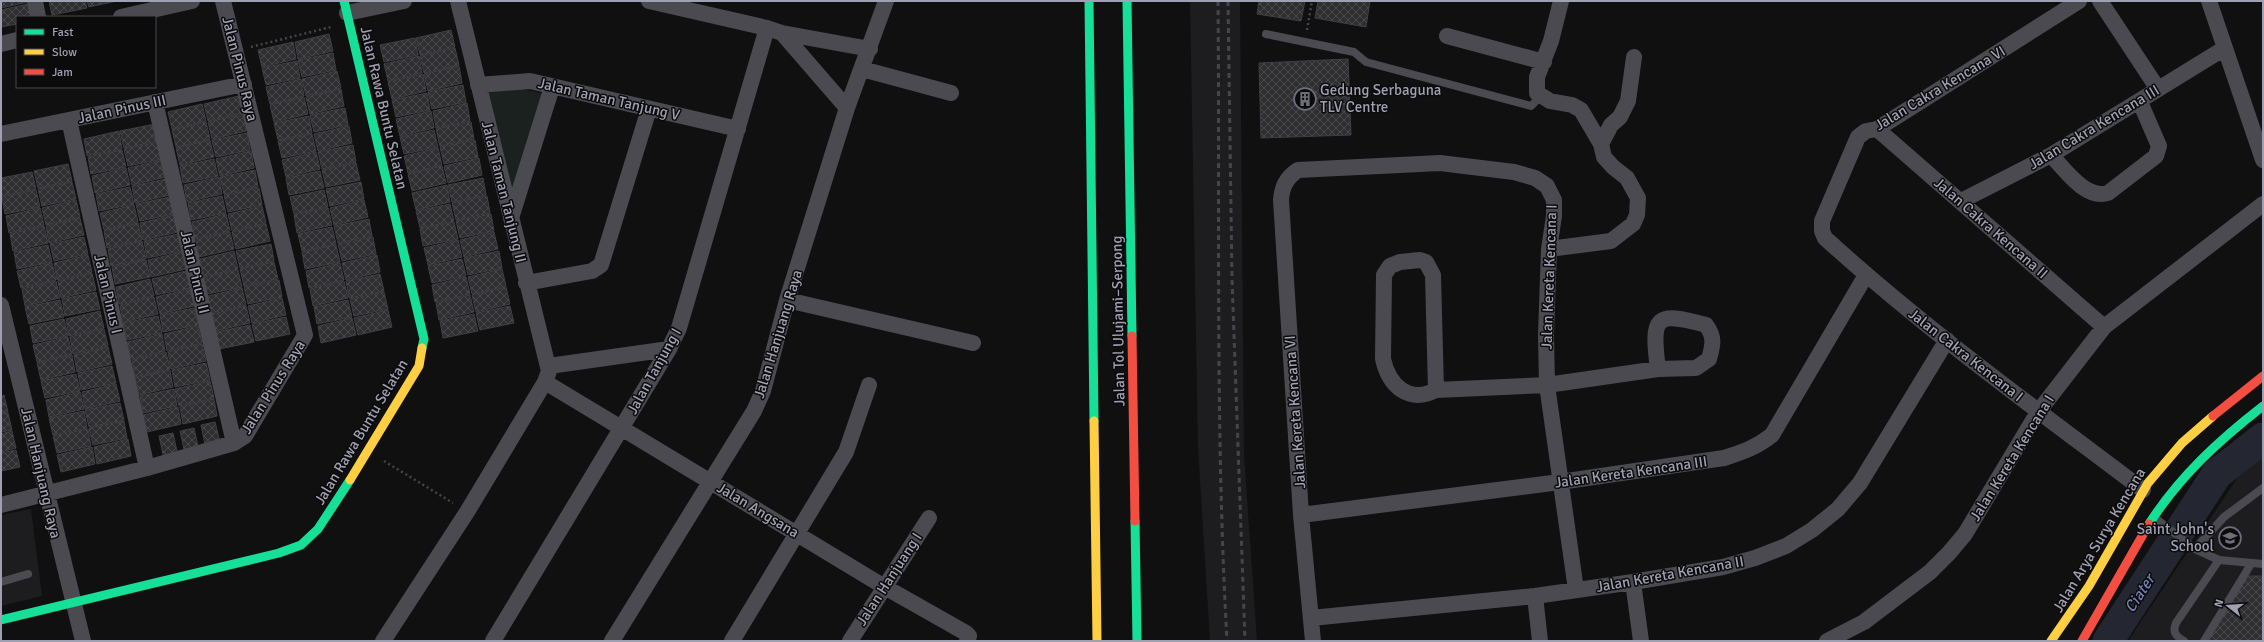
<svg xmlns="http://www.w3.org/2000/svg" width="2264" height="642" viewBox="0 0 2264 642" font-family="Signika,sans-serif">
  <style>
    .built { fill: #1d1d1f }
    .green { fill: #1a211e }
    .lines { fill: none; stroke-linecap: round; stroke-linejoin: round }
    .river { stroke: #242732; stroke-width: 31 }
    .building { fill: url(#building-cross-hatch); stroke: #3f3f45 }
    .path { stroke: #46464b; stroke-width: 2.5; stroke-dasharray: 2 3; stroke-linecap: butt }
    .lane { stroke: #4a4a50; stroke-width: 8 }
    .street { stroke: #4a4a50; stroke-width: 16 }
    .fast { stroke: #16e098; stroke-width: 9 }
    .slow { stroke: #ffcf43; stroke-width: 9 }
    .jam { stroke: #f24e42; stroke-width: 9 }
    .rail { stroke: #46464a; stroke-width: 3; stroke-dasharray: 5 4; stroke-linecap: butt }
    .labels { text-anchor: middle; stroke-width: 3; stroke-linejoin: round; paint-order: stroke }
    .street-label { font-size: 15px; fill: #a0a0b3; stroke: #0b0b0c }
    .poi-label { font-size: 15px; fill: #a0a0b3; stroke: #0b0b0c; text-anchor: start }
    .water-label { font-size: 16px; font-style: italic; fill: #7581b0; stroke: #0b0b0c }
  </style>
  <defs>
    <pattern id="building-cross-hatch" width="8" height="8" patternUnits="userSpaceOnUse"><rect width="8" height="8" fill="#2f2f31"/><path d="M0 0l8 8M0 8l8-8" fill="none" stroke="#4a4a4c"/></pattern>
  </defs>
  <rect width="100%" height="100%" fill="#101011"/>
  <path class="built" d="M1190,1H1240L1244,455L1257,641H1210L1198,447Z
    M2263,457V641H2128L2238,477Z
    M31,509L42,596L1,606V515Z"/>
  <path class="green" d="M513,87L545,94L512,197L486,93Z"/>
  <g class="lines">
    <path class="river" d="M2108,641L2217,474L2263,438"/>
  </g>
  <path class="building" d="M1,1H28V2L1,8Z
    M49,1H85L87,8L52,15Z
    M87,1H117L89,7Z
    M1259,1H1305L1301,21L1257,14Z
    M1318,1H1370L1366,27L1315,18Z
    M28,4L31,17H17V24L1,27V10Z
    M451,30L455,47L420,55L416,38Z
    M329,34L333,51L298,59L295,42Z
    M415,38L418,55L384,62L380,45Z
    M293,42L296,59L262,67L258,50Z
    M455,48L459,65L424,73L420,56Z
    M333,53L336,70L302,77L298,60Z
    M419,56L422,73L388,81L384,64Z
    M1348,59L1351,135L1261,138L1259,63Z
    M297,61L300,78L266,85L262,68Z
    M459,66L462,83L428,91L424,74Z
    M337,71L341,88L306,96L302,79Z
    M423,74L426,91L392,99L388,82Z
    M301,79L304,96L270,104L266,87Z
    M463,85L466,102L432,109L428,92Z
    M341,89L344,106L310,114L306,97Z
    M427,93L430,110L396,117L392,100Z
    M239,96L242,113L208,121L204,104Z
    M304,97L308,114L274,122L270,105Z
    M467,103L470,121L436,128L433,111Z
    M202,104L206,121L172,129L168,112Z
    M345,108L348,125L314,132L310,115Z
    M431,111L434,128L400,136L396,119Z
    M243,114L246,131L212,139L208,122Z
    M309,116L312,133L278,140L274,123Z
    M206,122L210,139L176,147L172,130Z
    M471,122L474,139L440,146L436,129Z
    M155,124L158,141L124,148L120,131Z
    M349,126L352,143L318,151L314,134Z
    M434,130L438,147L404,154L400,137Z
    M119,131L122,149L87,156L84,139Z
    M247,133L250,150L216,157L212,140Z
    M312,134L316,151L282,158L278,141Z
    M210,140L214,157L180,165L176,148Z
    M475,140L478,157L444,164L440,147Z
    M159,142L162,159L128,166L124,149Z
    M353,145L356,162L322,169L318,152Z
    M438,148L442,165L408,173L404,156Z
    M122,150L126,167L91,174L88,157Z
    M251,151L254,168L220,176L216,159Z
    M316,152L320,169L286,177L282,160Z
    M479,158L482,175L448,183L444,166Z
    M214,159L218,176L183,183L180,166Z
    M162,160L166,177L132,185L128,168Z
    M356,163L360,180L326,187L322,170Z
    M68,164L72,181L38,188L34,171Z
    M442,166L446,183L412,191L408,174Z
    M126,168L130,185L95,193L92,176Z
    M255,170L258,187L224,194L220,177Z
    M320,171L324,188L289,195L286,178Z
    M32,172L36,189L1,196V178Z
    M219,177L222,194L187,202L184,185Z
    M483,178L486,195L452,202L448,185Z
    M166,179L170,195L135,203L132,186Z
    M72,182L76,199L42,206L38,189Z
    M361,182L364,199L330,206L326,189Z
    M447,185L450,202L416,210L412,193Z
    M130,187L134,204L99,211L96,194Z
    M259,188L262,205L228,212L224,195Z
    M36,190L40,207L5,214L2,197Z
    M324,190L328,207L294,214L290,197Z
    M222,196L226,213L191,220L188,203Z
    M487,196L490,213L456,220L452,203Z
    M170,197L174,214L140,221L136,204Z
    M76,200L80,217L46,225L42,208Z
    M364,200L368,217L334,225L330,208Z
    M450,204L454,221L420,228L416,211Z
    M134,205L138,222L104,230L100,213Z
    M262,206L266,223L232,231L228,214Z
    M40,208L44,225L9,233L6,216Z
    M328,208L332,225L297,233L294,215Z
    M226,214L230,231L195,239L192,222Z
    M491,214L494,231L460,238L456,221Z
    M174,215L178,232L143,240L140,223Z
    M80,218L84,235L49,243L46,226Z
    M369,219L372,236L338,243L334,226Z
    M454,222L458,239L423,246L420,229Z
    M138,223L142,240L107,248L104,231Z
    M266,224L270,241L236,249L232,232Z
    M44,226L48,243L13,251L10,234Z
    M332,227L336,244L302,251L298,234Z
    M230,232L234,249L199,257L196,240Z
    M494,232L498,249L464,257L460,240Z
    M178,234L182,251L147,258L144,241Z
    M84,237L88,254L54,261L50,244Z
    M373,237L376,254L342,261L338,244Z
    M458,240L462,257L428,265L424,248Z
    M142,241L146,259L111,266L108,249Z
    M271,244L274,261L240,268L236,251Z
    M48,245L52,262L17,269L14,252Z
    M336,245L340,262L305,269L302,252Z
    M234,251L238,269L204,276L200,259Z
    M499,251L502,268L468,275L464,258Z
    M182,252L186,269L151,277L148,260Z
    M88,255L92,272L57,280L54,263Z
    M377,255L380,272L346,280L342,263Z
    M462,259L466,276L432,283L428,266Z
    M146,260L150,277L115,284L112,267Z
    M274,262L278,279L244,286L240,269Z
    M52,263L56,280L21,288L17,271Z
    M340,263L344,280L309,288L306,271Z
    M502,269L506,286L472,294L468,277Z
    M238,270L242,287L207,294L204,277Z
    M186,271L190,288L156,295L152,279Z
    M92,273L96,290L61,298L58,281Z
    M380,274L384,291L349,298L346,281Z
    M466,277L470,294L435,302L432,285Z
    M150,279L154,296L119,304L116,287Z
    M279,280L282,297L248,304L244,287Z
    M56,281L60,298L25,306L22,289Z
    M344,281L348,298L313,306L310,289Z
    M506,287L510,304L476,312L472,295Z
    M242,288L246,305L211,313L208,296Z
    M190,289L194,306L160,314L156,297Z
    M96,292L100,309L65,316L62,299Z
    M384,292L388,309L354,316L350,299Z
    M470,295L474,312L439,320L436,303Z
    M154,297L158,314L123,322L120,305Z
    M282,298L286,315L252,323L248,306Z
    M60,300L64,317L29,324L25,307Z
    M348,300L352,317L317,324L314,307Z
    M246,306L250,323L215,331L212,314Z
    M510,306L514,323L480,330L476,313Z
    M194,308L198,325L163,332L160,315Z
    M388,310L392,327L358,335L354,318Z
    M100,311L104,328L69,336L66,319Z
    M474,314L478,331L443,338L440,321Z
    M158,316L162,333L127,340L123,323Z
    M286,317L290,334L256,341L252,324Z
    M352,318L356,335L321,343L318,326Z
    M64,319L68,336L33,343L30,326Z
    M250,325L254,342L219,349L216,332Z
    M198,326L202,343L167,351L164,334Z
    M104,329L108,346L73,354L70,337Z
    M162,334L165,351L131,359L127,342Z
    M68,337L72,354L37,362L33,345Z
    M202,344L206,361L171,369L168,352Z
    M108,347L112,364L77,372L74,355Z
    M166,352L170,369L135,377L132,360Z
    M72,355L75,372L41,380L37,363Z
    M206,363L210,380L175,387L172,370Z
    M112,366L116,383L81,390L78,373Z
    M170,370L173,387L139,395L135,378Z
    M76,374L80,391L45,398L41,381Z
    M210,381L214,398L179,406L175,389Z
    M116,384L120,401L85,409L82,392Z
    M174,389L177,406L143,413L140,396Z
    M80,392L84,409L49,417L46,400Z
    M4,395L8,412L1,413V396Z
    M214,399L217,416L183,424L180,407Z
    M120,403L124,420L89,427L85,410Z
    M178,407L181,424L147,432L143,415Z
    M84,411L87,428L53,435L49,418Z
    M8,413L12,430L1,432V414Z
    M124,421L127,438L93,445L89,428Z
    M215,422L221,446L206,449L201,425Z
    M194,428L199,451L185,454L180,431Z
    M88,429L91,446L57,453L53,436Z
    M12,431L16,448L1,452V434Z
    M173,433L178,456L164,459L159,436Z
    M128,439L131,456L97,464L94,447Z
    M92,447L95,464L61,472L57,455Z
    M16,450L20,467L1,471V453Z
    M2248,576H2263V641H2206Z"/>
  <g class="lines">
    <path class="path" d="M1307,30L1312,1
      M251,47L331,27
      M384,461L453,503"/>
    <path class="lane" d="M1266,34L1354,52L1366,62L1531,106L1540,97
      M2155,518L2195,549L2219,560L2263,564
      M2195,549L2224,517L2263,488
      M1,582L28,574
      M2184,641C2176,636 2172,633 2176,623L2219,560
      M2204,641L2251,564"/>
    <path class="street" d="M35,1L38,17
      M649,1L767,28L782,33L870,49
      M2079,1L1877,129L1866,131L1858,137L1822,221V231L1825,238C1925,329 2036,409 2143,490
      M2100,1L2158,89
      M2209,1L2263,160
      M347,13L404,1
      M121,17L192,1
      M782,33L847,108
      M1447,36L1544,62
      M1,44L17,40
      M862,69L951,93
      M478,85L530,81L738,129
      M155,102L234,443
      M69,120L147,468
      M1877,129L2104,327
      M1,134L244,84
      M1601,144L1611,125L1620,117L1628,101L1634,57
      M2051,155C2065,170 2086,200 2108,193L2156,156L2159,146L2140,102
      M1961,201L2051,155L2225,48
      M511,218L552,87
      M1549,249L1611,241L1633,224L1637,215L1638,198L1627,178L1613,167L1604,157L1601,144L1581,110L1572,105L1550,101L1537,93V77L1551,41L1561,1
      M526,283L592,271L601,265L649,109
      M787,300L973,343
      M1,305L83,641
      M549,366L669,349
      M545,382L883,586L966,633L969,636L967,641
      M1436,390L1433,275L1426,262L1420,260L1400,262L1390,266L1384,275L1383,359C1389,386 1409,404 1436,390L1547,385L1658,369C1651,316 1655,311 1706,325C1715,337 1713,345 1709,359L1696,368L1658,369
      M1,505L147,468L234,443L245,436L305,335L223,1
      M1301,515L1560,482L1724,458C1743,452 1757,447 1772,435L1866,275
      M1633,582L1641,641
      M1535,596L1540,641
      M1311,618L1535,596L1633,582L1723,567L1755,558L1786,546L1812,530L1838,509L1860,483L1947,340
      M383,641L467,512L545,382L549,371L458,1
      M493,641L669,349L679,328L767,28
      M612,641L754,411L763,391L787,300L847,108L886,1
      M732,641L846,452L869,385
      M850,641L929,518
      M1313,641L1301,515L1281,200C1282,187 1286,178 1298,170L1440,163L1514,172L1535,178L1547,186L1554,200V216L1549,249L1546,334L1547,385L1576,590
      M1827,641L1864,622L1930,572L1949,553L1965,534L2038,412L2104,327L2263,204"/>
    <path class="fast" d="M344,1L424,339L422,348
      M1089,1L1094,421
      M1127,1L1132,336
      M1135,521L1137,641
      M2149,524C2179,477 2219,440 2263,406
      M1,620L279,553L301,545L318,529L350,480"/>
    <path class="slow" d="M1094,421L1097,641
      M350,480L419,366L422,348
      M2051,641L2089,586L2148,483L2182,443L2213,416"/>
    <path class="jam" d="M1132,336L1135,521
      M2213,416L2263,376
      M2082,641L2149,524"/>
    <path class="rail" d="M1218,1C1220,214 1215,428 1227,641
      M1228,1L1232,279L1245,641"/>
  </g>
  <defs>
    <g id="building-ring" transform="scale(1.15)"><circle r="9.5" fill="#0b0b0c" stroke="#6e6e7a" stroke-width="1.5"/><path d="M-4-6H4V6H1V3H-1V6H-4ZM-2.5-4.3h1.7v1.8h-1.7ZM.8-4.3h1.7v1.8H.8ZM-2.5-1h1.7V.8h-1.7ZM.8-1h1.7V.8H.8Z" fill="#6e6e7a"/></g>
    <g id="school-ring" transform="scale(1.15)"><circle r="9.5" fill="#0b0b0c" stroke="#6e6e7a" stroke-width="1.5"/><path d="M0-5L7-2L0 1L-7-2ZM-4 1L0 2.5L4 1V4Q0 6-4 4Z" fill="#6e6e7a"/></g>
  </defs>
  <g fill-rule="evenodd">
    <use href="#building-ring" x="1305" y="99"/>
    <use href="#school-ring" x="2230" y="538"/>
  </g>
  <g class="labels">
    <g class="street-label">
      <text transform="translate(240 69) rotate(76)" y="5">Jalan Pinus Raya</text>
      <text transform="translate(1940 88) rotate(-31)" y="5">Jalan Cakra Kencana VI</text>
      <text transform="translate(609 99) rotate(13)" y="5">Jalan Taman Tanjung V</text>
      <text transform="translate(384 108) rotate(77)" y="5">Jalan Rawa Buntu Selatan</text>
      <text transform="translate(122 109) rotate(-12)" y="5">Jalan Pinus III</text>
      <text transform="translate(2094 127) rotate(-31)" y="5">Jalan Cakra Kencana III</text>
      <text transform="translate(504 192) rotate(76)" y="5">Jalan Taman Tanjung II</text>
      <text transform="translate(1991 228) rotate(41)" y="5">Jalan Cakra Kencana II</text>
      <text transform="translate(195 272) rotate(77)" y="5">Jalan Pinus II</text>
      <text transform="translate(1549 277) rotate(-88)" y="5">Jalan Kereta Kencana I</text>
      <text transform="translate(108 294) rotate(77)" y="5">Jalan Pinus I</text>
      <text transform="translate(1118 321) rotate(-91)" y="5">Jalan Tol Ulujami–Serpong</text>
      <text transform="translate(778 334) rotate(-73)" y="5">Jalan Hanjuang Raya</text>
      <text transform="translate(1966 355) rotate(38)" y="5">Jalan Cakra Kencana I</text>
      <text transform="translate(654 371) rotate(-61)" y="5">Jalan Tanjung I</text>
      <text transform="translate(273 387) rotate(-58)" y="5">Jalan Pinus Raya</text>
      <text transform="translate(1295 412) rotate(-94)" y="5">Jalan Kereta Kencana VI</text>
      <text transform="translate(361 432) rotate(-59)" y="5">Jalan Rawa Buntu Selatan</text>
      <text transform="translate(2012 458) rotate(-58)" y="5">Jalan Kereta Kencana I</text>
      <text transform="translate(1631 472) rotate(-8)" y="5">Jalan Kereta Kencana III</text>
      <text transform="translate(41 473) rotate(77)" y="5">Jalan Hanjuang Raya</text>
      <text transform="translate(758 510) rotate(31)" y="5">Jalan Angsana</text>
      <text transform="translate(2099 540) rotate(-59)" y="5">Jalan Arya Surya Kencana</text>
      <text transform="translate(1670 574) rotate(-10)" y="5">Jalan Kereta Kencana II</text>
      <text transform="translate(889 579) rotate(-57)" y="5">Jalan Hanjuang I</text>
    </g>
    <g class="poi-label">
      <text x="1320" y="95">Gedung Serbaguna<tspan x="1320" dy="17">TLV Centre</tspan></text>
      <text x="2214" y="534" text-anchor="end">Saint John's<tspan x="2214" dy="17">School</tspan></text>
    </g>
    <g class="water-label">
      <text transform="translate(2139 593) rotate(-57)" y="6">Ciater</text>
    </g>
  </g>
  <rect width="2264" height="642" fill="none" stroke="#a0a0b3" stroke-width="4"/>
  <rect x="16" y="16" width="140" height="72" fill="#0b0b0c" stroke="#47474f"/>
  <rect x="24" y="29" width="20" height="6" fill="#16e098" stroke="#47474f"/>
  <text x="52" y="36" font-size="12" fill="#a0a0b3">Fast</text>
  <rect x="24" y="49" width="20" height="6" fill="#ffcf43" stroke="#47474f"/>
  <text x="52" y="56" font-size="12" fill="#a0a0b3">Slow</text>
  <rect x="24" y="69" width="20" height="6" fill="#f24e42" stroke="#47474f"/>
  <text x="52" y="76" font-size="12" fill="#a0a0b3">Jam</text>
  <g transform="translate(2228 606) rotate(287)" stroke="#0b0b0c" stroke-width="3" paint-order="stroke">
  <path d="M0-3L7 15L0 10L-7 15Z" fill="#a0a0b3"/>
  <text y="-6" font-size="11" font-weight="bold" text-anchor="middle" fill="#a0a0b3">N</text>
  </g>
</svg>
